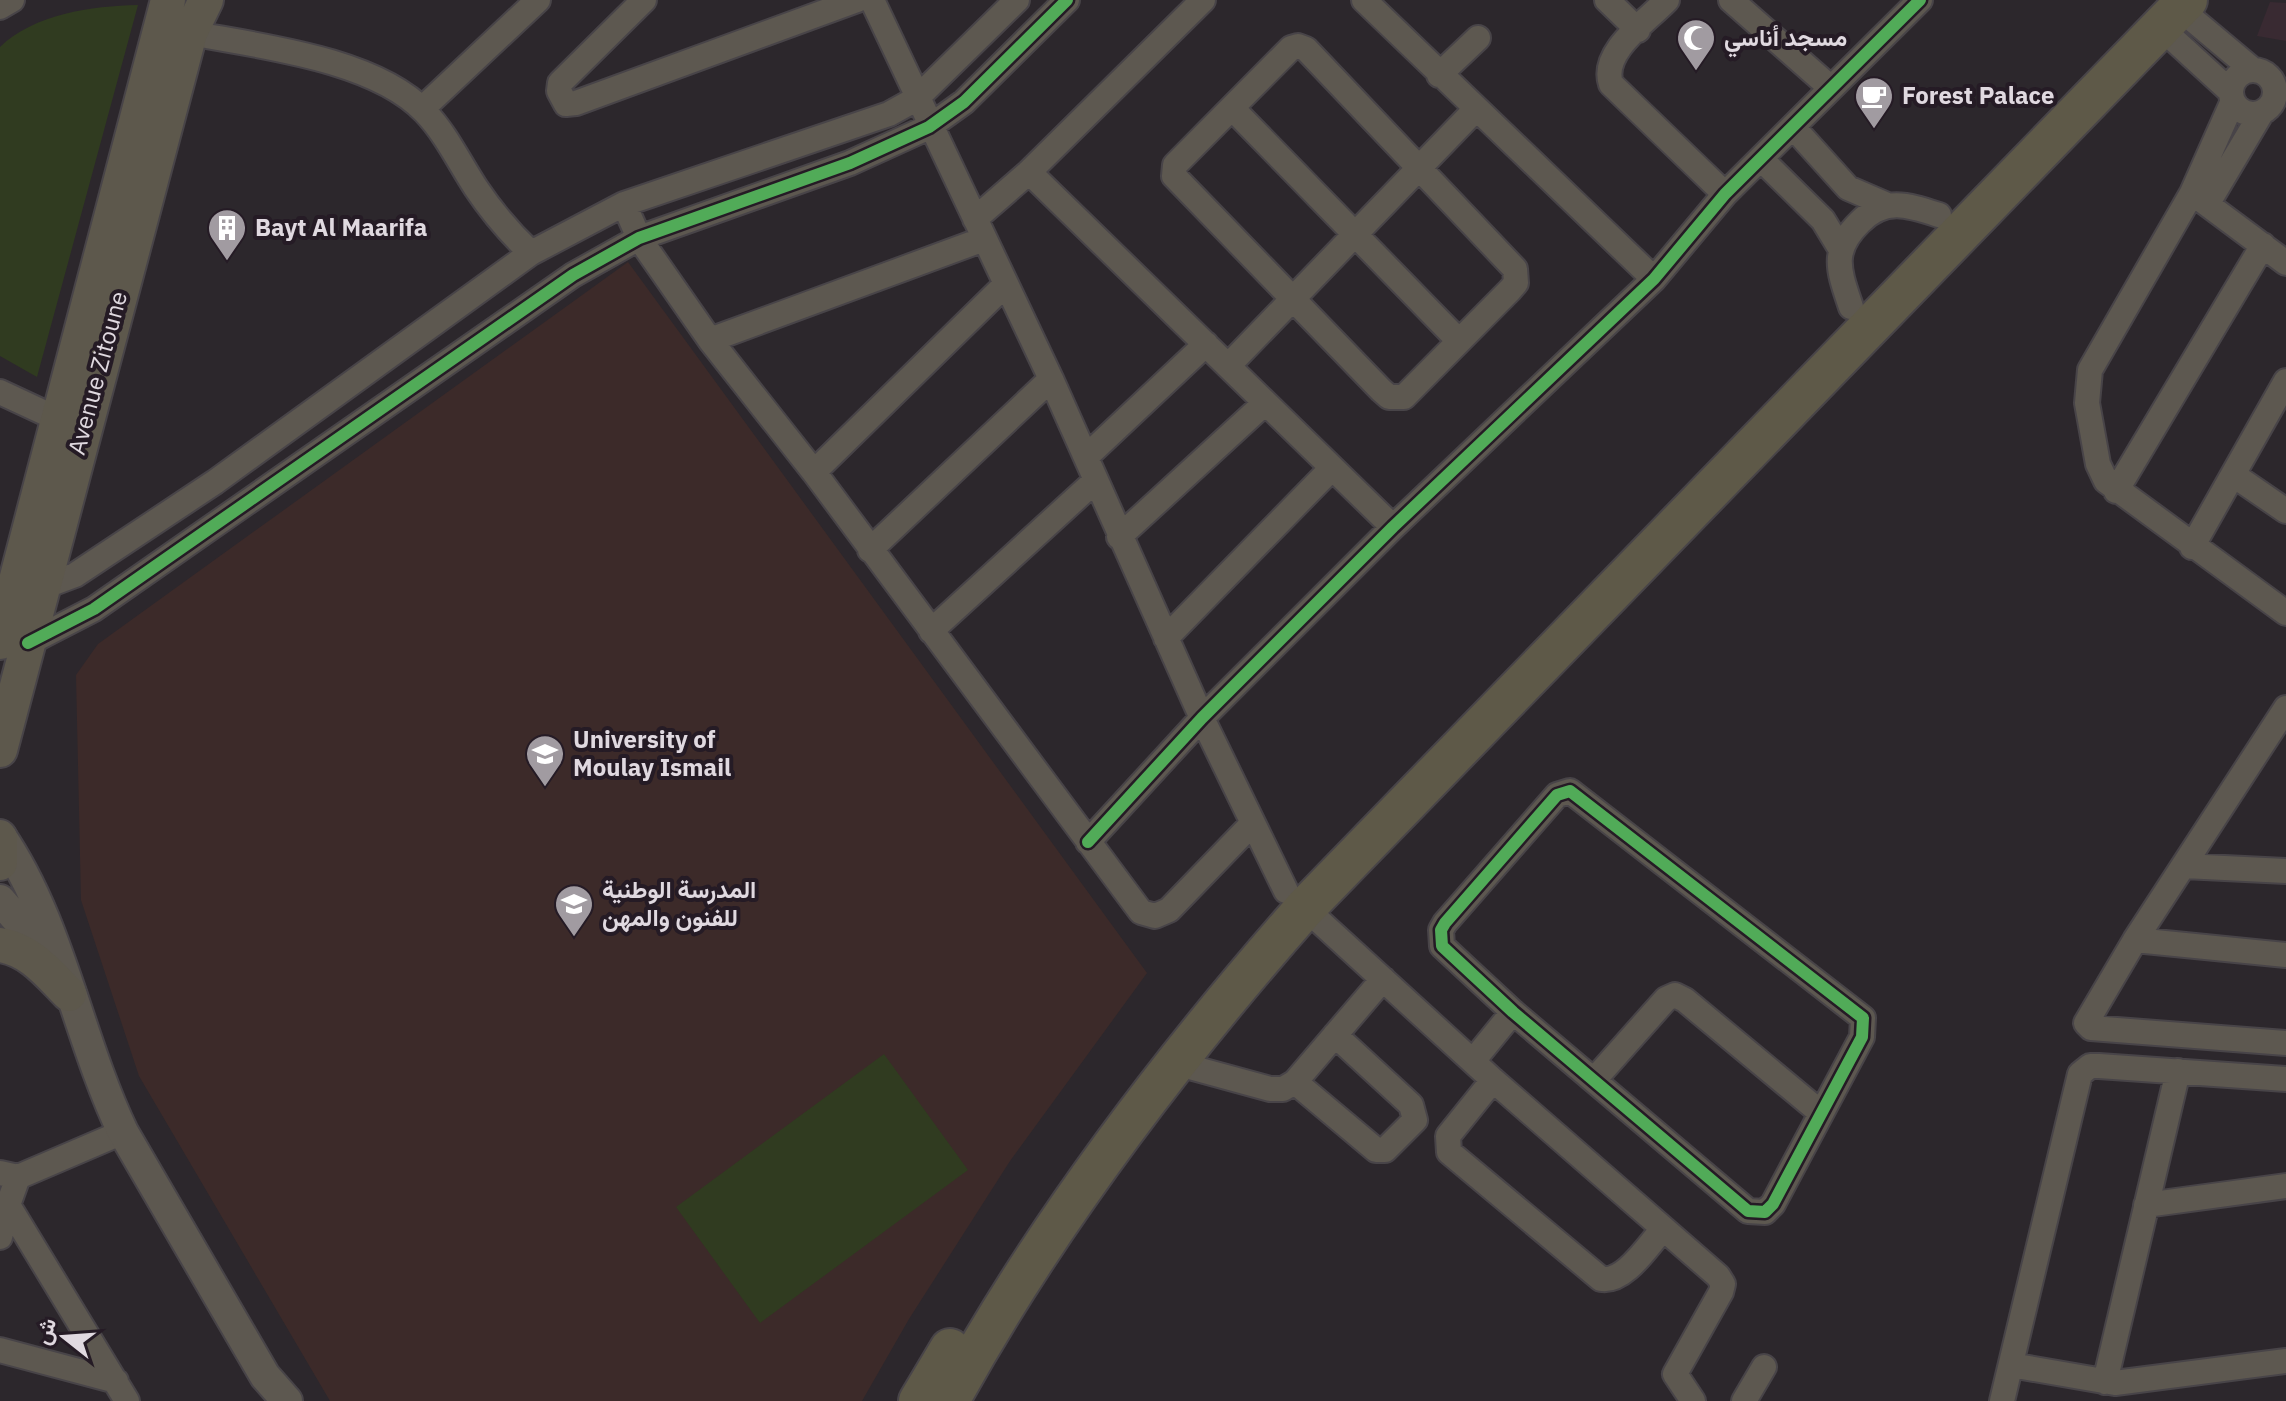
<svg xmlns="http://www.w3.org/2000/svg" width="2286" height="1401" viewBox="0 0 2286 1401" font-family="'IBM Plex Sans',Vazirmatn,sans-serif">
  <style>
    .commercial { fill: #392a32 }
    .education { fill: #3c2a29 }
    .green { fill: #303b20 }
    .lines { fill: none; stroke-linecap: round; stroke-linejoin: round }
    .minor-casing { stroke: #484448; stroke-width: 28 }
    .tertiary-casing { stroke: #484448; stroke-width: 34 }
    .secondary-casing { stroke: #484448; stroke-width: 38 }
    .trunk-casing { stroke: #484448; stroke-width: 44 }
    .minor { stroke: #5d5850; stroke-width: 24 }
    .tertiary { stroke: #5d5850; stroke-width: 30 }
    .secondary { stroke: #5d584c; stroke-width: 34 }
    .trunk { stroke: #5e5948; stroke-width: 40 }
    .cycleway-casing { stroke: #251b25; stroke-width: 17 }
    .cycleway { stroke: #51ab58; stroke-width: 12 }
    .labels { text-anchor: middle; stroke-width: 8; stroke-linejoin: round; paint-order: stroke }
    .poi-label { font-size: 24px; font-weight: bold; fill: #e0d9e0; stroke: #251b25; text-anchor: start }
    .street-label { font-size: 24px; fill: #e0d9e0; stroke: #251b25 }
  </style>
  <rect width="100%" height="100%" fill="#2c272c"/>
  <path class="commercial" d="M2270,2L2286,3V41L2257,36Z"/>
  <path class="education" d="M628,262L1147,973L1010,1161L909,1319L862,1401H330L139,1076L81,900L76,675L98,644Z"/>
  <path class="green" d="M138,5L37,377L0,356V47C34,14 92,6 138,5Z
    M884,1054L968,1170L760,1323L676,1207Z"/>
  <g class="lines">
    <g class="minor-casing">
      <path id="minor" d="M644,0L560,83L559,91L566,104L576,103L857,0
        M872,0L1051,379L1202,718L1286,891
        M1364,0L1654,279
        M1607,0L1638,30
        M1667,0C1647,21 1600,52 1611,84L1725,194
        M1731,0L1831,88
        M0,7L12,0
        M2179,8L2253,70
        M2160,27L2231,92
        M190,33C259,46 375,59 425,112C446,134 459,162 476,188C492,212 510,233 531,253
        M1298,46L1306,49L1515,269L1516,283L1510,290L1404,397H1389L1381,390L1174,176L1175,165L1291,48Z
        M2231 92a22 22 0 1 1 44 0a22 22 0 1 1-44 0Z
        M1439,75L1478,38
        M2233,101L2192,193L2090,370L2087,403L2098,464L2106,481L2286,613
        M1232,108L1459,341
        M422,109L538,0
        M1793,127L1848,188L1885,204
        M1761,159L1823,220L1840,248
        M1029,172L1393,527
        M2192,193L2286,263
        M2208,203L2262,112
        M624,204L639,238L710,340L814,472L1141,912L1155,916L1169,910L1252,824
        M975,219L1029,172L1203,0
        M1851,307C1839,271 1830,251 1860,222C1885,197 1908,205 1939,215
        M710,340L984,239
        M1228,366L1476,109
        M0,392L60,420
        M1086,457L1206,344
        M814,472L1006,284
        M2235,476L2286,511
        M2116,491L2263,245
        M1119,537L1265,403
        M2192,547L2286,381
        M870,550L1051,379
        M43,587L75,575L215,482L531,253L624,204L889,114L916,99L1017,0
        M931,631L1095,481
        M1166,638L1332,468
        M28,643L94,609L573,275L639,238L850,163L929,127L964,102L1067,0
        M2286,708L2135,940L2086,1023L2091,1028L2286,1043
        M1570,791L1863,1018L1862,1037L1773,1204L1765,1212L1748,1211L1513,1012L1442,946L1441,930L1445,923L1557,795Z
        M1088,842L1202,718L1393,527L1654,279L1725,194L1920,0
        M2184,866L2286,871
        M1305,908L1493,1080L1718,1276L1723,1284L1721,1292L1675,1374L1693,1401
        M2135,940L2286,955
        M1473,1061L1513,1012
        M1175,1063L1270,1089H1283L1295,1082L1383,979
        M1493,1080L1448,1136L1449,1152L1601,1279C1625,1283 1648,1245 1663,1229
        M1594,1080L1666,999L1675,995L1685,1000L1821,1113
        M1295,1082L1376,1150H1385L1415,1120L1411,1105L1335,1035
        M0,1173L18,1177L123,1132
        M18,1177L8,1205L127,1401
        M2146,1205L2286,1186
        M0,1237L8,1205
        M0,1350L116,1381
        M2011,1365L2115,1383L2286,1361
        M2105,1382L2178,1071
        M1744,1401L1764,1367
        M2002,1401L2080,1074L2090,1066H2099L2286,1079"/>
    </g>
    <g class="tertiary-casing">
      <path id="tertiary" d="M0,835C60,922 77,1036 123,1132L265,1376L287,1401
        M0,900L49,956"/>
    </g>
    <g class="secondary-casing">
      <path id="secondary" d="M0,642L168,0
        M0,750L190,33L206,0
        M0,838V863
        M0,945C31,950 48,973 69,994"/>
    </g>
    <g class="trunk-casing">
      <path id="trunk" d="M919,1401L950,1349
        M949,1401C1046,1224 1171,1060 1305,908L2187,0"/>
    </g>
    <use href="#minor" class="minor"/>
    <use href="#tertiary" class="tertiary"/>
    <use href="#secondary" class="secondary"/>
    <use href="#trunk" class="trunk"/>
    <g class="cycleway-casing">
      <path id="cycleway" d="M28,643L94,609L573,275L639,238L850,163L929,127L964,102L1067,0
        M1570,791L1863,1018L1862,1037L1773,1204L1765,1212L1748,1211L1513,1012L1442,946L1441,930L1445,923L1557,795Z
        M1088,842L1202,718L1393,527L1654,279L1725,194L1920,0"/>
    </g>
    <use href="#cycleway" class="cycleway"/>
  </g>
  <defs>
    <g id="mosque-pin" transform="scale(2)"><path d="M0 17L-7.5 6A9.5 9.5 0 1 1 7.5 6Z" fill="#a19ba1" stroke="#251b25"/><path d="M3.5-4.9A6 6 0 1 0 3.5 4.9A5 5 0 1 1 3.5-4.9Z" fill="#fff"/></g>
    <g id="cafe-pin" transform="scale(2)"><path d="M0 17L-7.5 6A9.5 9.5 0 1 1 7.5 6Z" fill="#a19ba1" stroke="#251b25"/><path d="M-5.5-4.5H6V0H3Q3 3.5 0 3.5H-2.5Q-5.5 3.5-5.5 0ZM3-3.2v2h1.7v-2ZM-6 4.5H4V6H-6Z" fill="#fff"/></g>
    <g id="building-pin" transform="scale(2)"><path d="M0 17L-7.5 6A9.5 9.5 0 1 1 7.5 6Z" fill="#a19ba1" stroke="#251b25"/><path d="M-4-6H4V6H1V3H-1V6H-4ZM-2.5-4.3h1.7v1.8h-1.7ZM.8-4.3h1.7v1.8H.8ZM-2.5-1h1.7V.8h-1.7ZM.8-1h1.7V.8H.8Z" fill="#fff"/></g>
    <g id="university-pin" transform="scale(2)"><path d="M0 17L-7.5 6A9.5 9.5 0 1 1 7.5 6Z" fill="#a19ba1" stroke="#251b25"/><path d="M0-5L7-2L0 1L-7-2ZM-4 1L0 2.5L4 1V4Q0 6-4 4Z" fill="#fff"/></g>
    <g id="school-pin" transform="scale(2)"><path d="M0 17L-7.5 6A9.5 9.5 0 1 1 7.5 6Z" fill="#a19ba1" stroke="#251b25"/><path d="M0-5L7-2L0 1L-7-2ZM-4 1L0 2.5L4 1V4Q0 6-4 4Z" fill="#fff"/></g>
  </defs>
  <g fill-rule="evenodd">
    <use href="#mosque-pin" x="1696" y="38"/>
    <use href="#cafe-pin" x="1874" y="96"/>
    <use href="#building-pin" x="227" y="228"/>
    <use href="#university-pin" x="545" y="754"/>
    <use href="#school-pin" x="574" y="904"/>
  </g>
  <g class="labels">
    <g class="poi-label">
      <text x="1724" y="46">مسجد أناسي</text>
      <text x="1902" y="104">Forest Palace</text>
      <text x="255" y="236">Bayt Al Maarifa</text>
      <text x="573" y="748">University of<tspan x="573" dy="28">Moulay Ismail</tspan></text>
      <text x="602" y="898">المدرسة الوطنية<tspan x="602" dy="28">للفنون والمهن</tspan></text>
    </g>
    <g class="street-label">
      <text transform="translate(98 373) rotate(-75)" y="8">Avenue Zitoune</text>
    </g>
  </g>
  <g transform="translate(64 1337) rotate(287)" stroke="#251b25" stroke-width="6" paint-order="stroke">
  <path d="M0-6L14 30L0 20L-14 30Z" fill="#e0d9e0"/>
  <text y="-12" font-size="22" font-weight="bold" text-anchor="middle" fill="#e0d9e0">ش</text>
  </g>
</svg>
